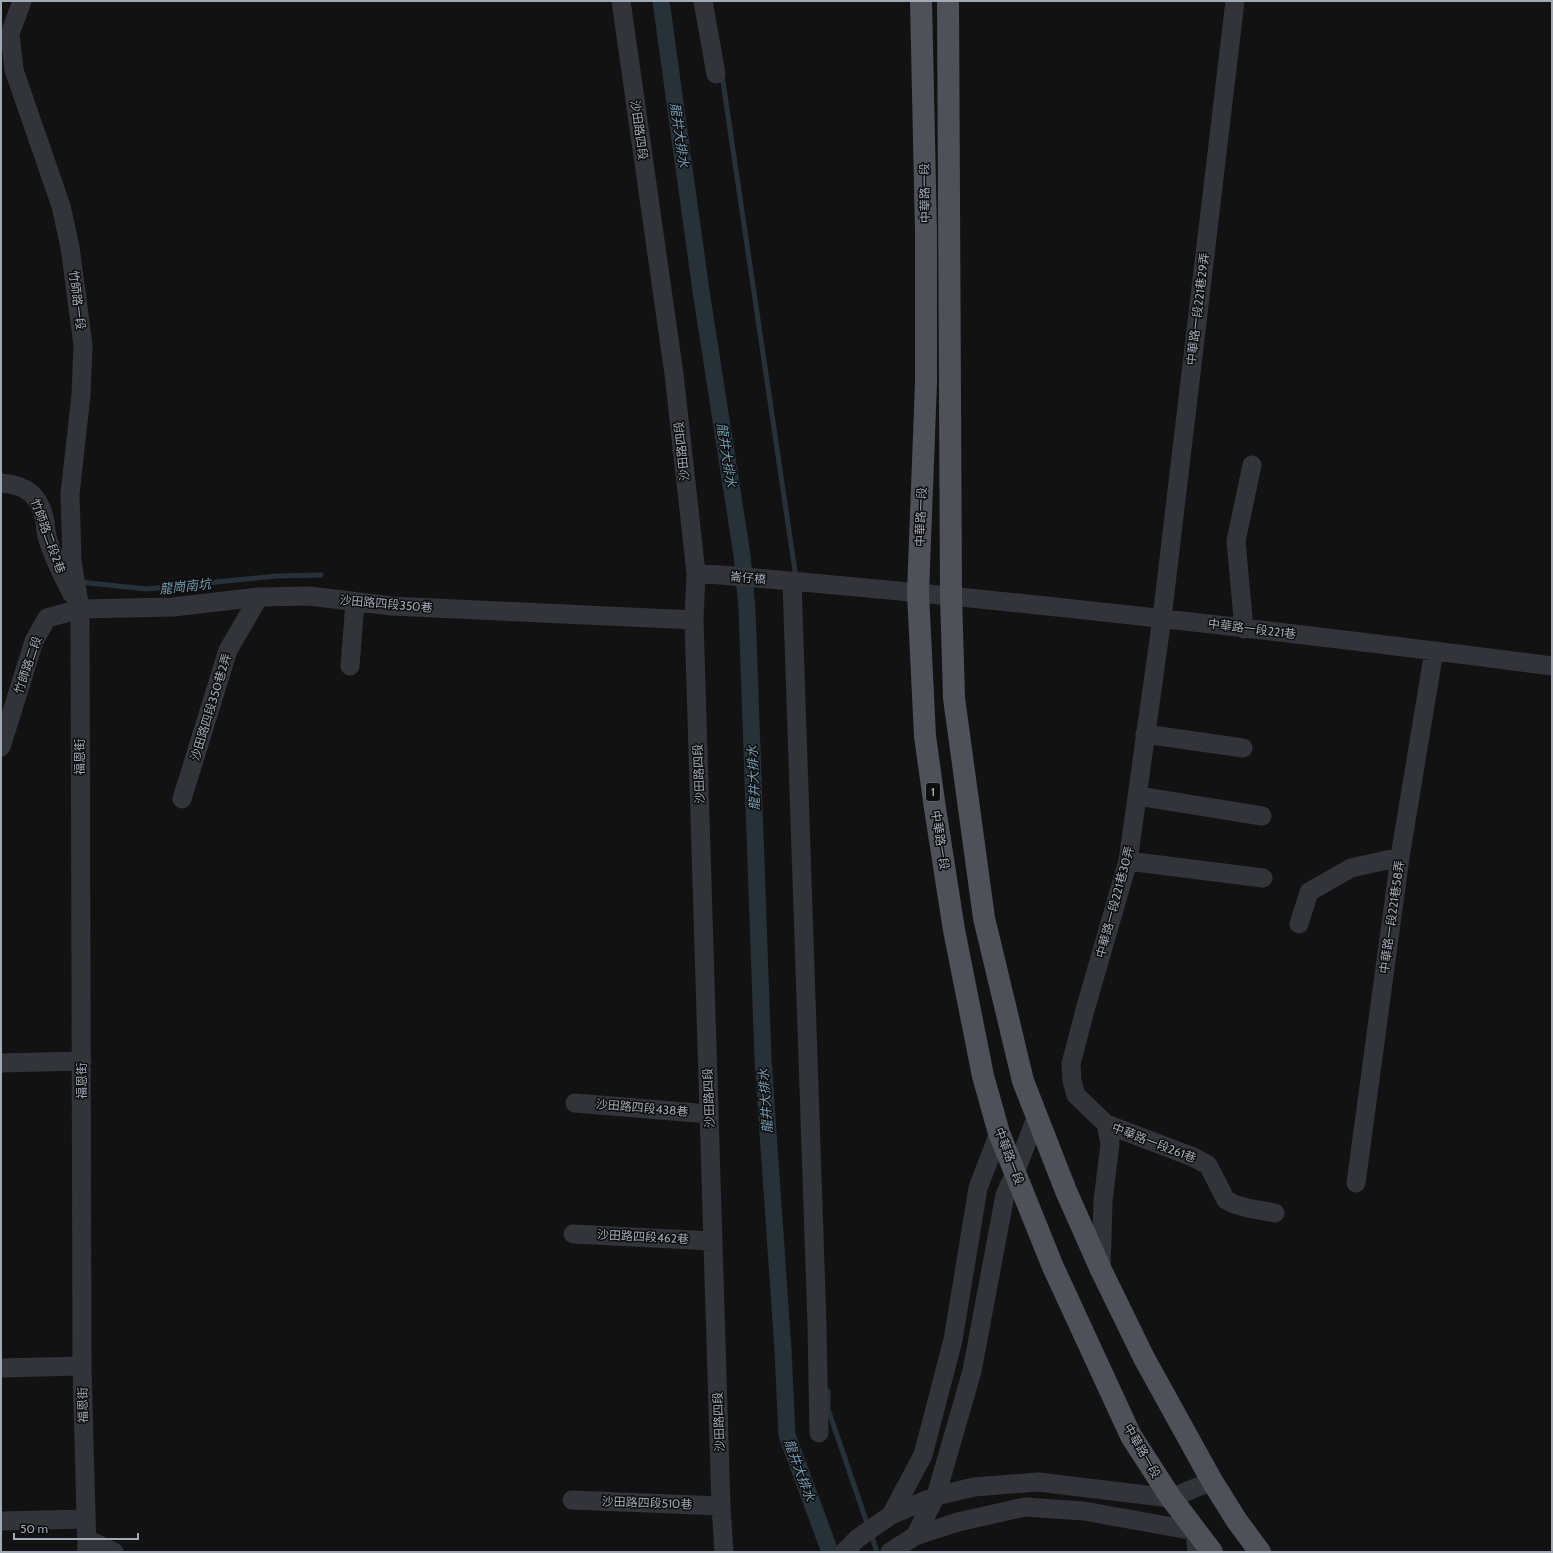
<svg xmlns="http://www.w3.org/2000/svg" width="1553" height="1553" viewBox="0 0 1553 1553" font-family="Cabin,'Noto Sans TC',sans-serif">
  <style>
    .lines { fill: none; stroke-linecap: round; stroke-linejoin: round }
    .stream { stroke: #273238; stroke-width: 5 }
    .canal { stroke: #273238; stroke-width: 17 }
    .minor { stroke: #323439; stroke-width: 19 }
    .major { stroke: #4e5158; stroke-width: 22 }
    .labels { text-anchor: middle; stroke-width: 3; stroke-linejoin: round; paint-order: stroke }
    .shield { fill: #0d0d0e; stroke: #757b83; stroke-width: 1 }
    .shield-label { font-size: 11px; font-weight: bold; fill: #a2aab5 }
    .street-label { font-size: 12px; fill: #a2aab5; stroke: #0d0d0e }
    .water-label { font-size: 13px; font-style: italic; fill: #769db3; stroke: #0d0d0e }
  </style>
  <rect width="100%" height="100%" fill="#121213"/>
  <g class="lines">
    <path class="stream" d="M722,75L796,578
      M79,582L147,589L277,576L321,575
      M828,1391V1409L868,1526
      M871,1534L877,1552"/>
    <path class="canal" d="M661,1L701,291L742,555L747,609L763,1059L783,1350L787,1435L830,1552"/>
    <path class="minor" d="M22,1L10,34L14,70L61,206L70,247L83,345L81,395L70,494L72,561L80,609L82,1366L87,1552
      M621,1L674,374L696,573L694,620L721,1506L724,1552
      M703,1L716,74
      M1235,1L1162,618L1128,861L1085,1010L1071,1064L1072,1081L1076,1095L1106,1124L1193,1157L1208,1165L1226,1200L1234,1204L1247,1208L1275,1213
      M1,483C27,485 40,495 45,522C46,529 46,536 49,543C55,561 63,577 72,594
      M696,573C982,596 1267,629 1552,666
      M792,582L817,1325L819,1433
      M1244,629L1236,541L1252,465
      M350,666L355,602
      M1145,734L1243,748
      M1,747L34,641L47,618L80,609L173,607L259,597L309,596L392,606L694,620
      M1138,796L1262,816
      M182,799L228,650L259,597
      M1128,861L1263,878
      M1299,924L1309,892L1351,868L1400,857
      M1,1063L82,1061
      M575,1103L709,1114
      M1356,1183L1400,857L1434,651
      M573,1234L713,1241
      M1101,1270L1103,1201L1110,1144L1106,1124
      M1,1368L82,1366
      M572,1500L721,1506
      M891,1515L923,1455L953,1340L978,1188L999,1133
      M1,1521L86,1519
      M915,1536L936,1496L972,1371L1005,1195L1015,1173L1036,1118
      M87,1539L114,1552
      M844,1552L858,1538L891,1515L936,1496L974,1487L1038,1482L1171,1498L1212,1481L1221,1492
      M890,1552L915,1536L958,1522L1025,1507L1084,1511L1195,1531L1197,1552"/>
    <path class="major" d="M921,1L926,231V383L918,593L925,736L935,808L954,930L983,1076L999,1133L1053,1267L1131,1436L1171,1498L1212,1552
      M948,1L951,596L954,698L984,918L1023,1081L1066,1191L1101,1270L1144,1358L1212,1481L1237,1521L1260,1552"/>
  </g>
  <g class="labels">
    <rect class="shield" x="926" y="783" width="14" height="18" rx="3"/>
    <g class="shield-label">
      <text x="933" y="796">1</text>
    </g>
    <g class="street-label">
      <text transform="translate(639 130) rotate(82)" y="4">沙田路四段</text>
      <text transform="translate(925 193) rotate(-91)" y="4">中華路一段</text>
      <text transform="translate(77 300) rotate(83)" y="4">竹師路一段</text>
      <text transform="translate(1198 309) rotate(-83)" y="4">中華路一段221巷29弄</text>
      <text transform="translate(682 451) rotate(-96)" y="4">沙田路四段</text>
      <text transform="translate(921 517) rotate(-88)" y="4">中華路一段</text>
      <text transform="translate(48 536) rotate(70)" y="4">竹師路二段2巷</text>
      <text transform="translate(748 578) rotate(5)" y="4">崙仔橋</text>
      <text transform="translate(386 604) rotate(5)" y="4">沙田路四段350巷</text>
      <text transform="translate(1252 629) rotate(7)" y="4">中華路一段221巷</text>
      <text transform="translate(28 665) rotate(-71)" y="4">竹師路二段</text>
      <text transform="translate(211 707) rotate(-73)" y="4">沙田路四段350巷2弄</text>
      <text transform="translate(80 757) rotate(-90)" y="4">福恩街</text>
      <text transform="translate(699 774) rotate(-92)" y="4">沙田路四段</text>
      <text transform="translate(940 840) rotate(81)" y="4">中華路一段</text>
      <text transform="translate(1115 902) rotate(-75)" y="4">中華路一段221巷30弄</text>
      <text transform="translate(1392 917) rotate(-82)" y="4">中華路一段221巷58弄</text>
      <text transform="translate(82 1081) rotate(-90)" y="4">福恩街</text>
      <text transform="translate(709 1098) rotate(-92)" y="4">沙田路四段</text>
      <text transform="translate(642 1108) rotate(5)" y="4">沙田路四段438巷</text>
      <text transform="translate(1154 1143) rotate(21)" y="4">中華路一段261巷</text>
      <text transform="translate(1009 1156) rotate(69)" y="4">中華路一段</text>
      <text transform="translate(643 1237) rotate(3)" y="4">沙田路四段462巷</text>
      <text transform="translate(83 1405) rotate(-91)" y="4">福恩街</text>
      <text transform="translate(719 1422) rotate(-92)" y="4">沙田路四段</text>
      <text transform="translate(1142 1451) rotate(60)" y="4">中華路一段</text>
      <text transform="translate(647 1503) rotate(2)" y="4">沙田路四段510巷</text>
    </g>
    <g class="water-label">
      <text transform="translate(680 135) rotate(82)" y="5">龍井大排水</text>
      <text transform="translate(727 455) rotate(81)" y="5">龍井大排水</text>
      <text transform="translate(185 586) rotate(-6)" y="5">龍崗南坑</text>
      <text transform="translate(753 778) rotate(-92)" y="5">龍井大排水</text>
      <text transform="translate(765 1101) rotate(-94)" y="5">龍井大排水</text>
      <text transform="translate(800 1470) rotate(70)" y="5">龍井大排水</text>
    </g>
  </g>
  <rect width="1553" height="1553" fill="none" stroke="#a2aab5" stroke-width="4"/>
  <path d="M14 1533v6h124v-6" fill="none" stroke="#a2aab5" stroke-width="2"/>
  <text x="20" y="1533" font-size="12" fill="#a2aab5" stroke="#0d0d0e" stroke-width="3" paint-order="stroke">50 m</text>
</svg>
